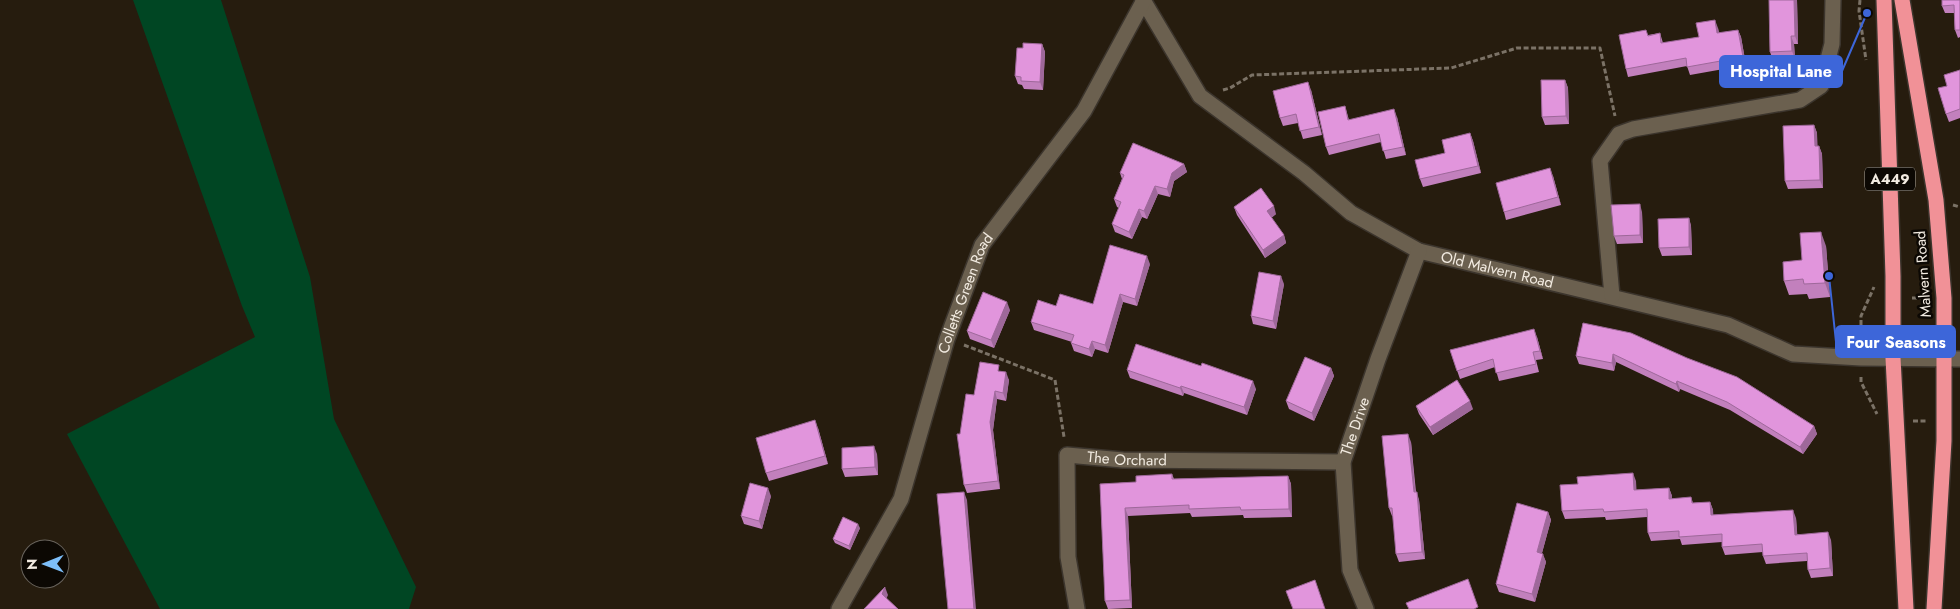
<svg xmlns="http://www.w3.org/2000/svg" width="1960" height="609" viewBox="0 0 1960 609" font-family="Jost,sans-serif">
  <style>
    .green { fill: #004623 }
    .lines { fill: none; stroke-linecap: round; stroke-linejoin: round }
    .minor-casing { stroke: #3c352d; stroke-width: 18 }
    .highway-casing { stroke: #3c352d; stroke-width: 18 }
    .path { stroke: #7b7266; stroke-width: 3; stroke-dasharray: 5 2.5; stroke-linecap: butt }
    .minor { stroke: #6b604f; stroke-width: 15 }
    .highway { stroke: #f19197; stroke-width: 15 }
    .wall { fill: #c280bd }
    .shaded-wall { fill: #9e689a }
    .building { fill: #e195dc; stroke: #9e689a }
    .labels { text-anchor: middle; stroke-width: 5; stroke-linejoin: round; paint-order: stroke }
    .shield { fill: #0c0803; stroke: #ada79e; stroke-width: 1 }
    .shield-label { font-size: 14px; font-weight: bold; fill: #f2ebe1 }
    .street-label { font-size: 15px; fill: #f2ebe1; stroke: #0c0803 }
    .leader { fill: none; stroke: #3d66d9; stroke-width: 2 }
    .callout-dot { fill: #3d66d9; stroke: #0c0803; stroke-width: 2 }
    .callout { fill: #3d66d9; stroke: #3d66d9; stroke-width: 2 }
    .callout-label { font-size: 16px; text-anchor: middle; font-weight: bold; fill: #fff }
  </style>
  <rect width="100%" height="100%" fill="#261c0e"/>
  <path class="green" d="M133,0H221L310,277L334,419L416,587L409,609H160L67,434L255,337L242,306Z"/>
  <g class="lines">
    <g class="minor-casing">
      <g id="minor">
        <path id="s1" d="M1143,0L1200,96L1304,173L1351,213L1419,251L1728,325L1793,354L1861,358L1960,359"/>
        <path d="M1612,296L1600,161L1619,134L1633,129L1800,100L1821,86L1832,44L1833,0"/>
        <path id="s2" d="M839,609L901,499L947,339L982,245L1084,111L1143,2"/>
        <path id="s3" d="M1077,609L1068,557L1067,455L1123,460L1343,462"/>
        <path id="s4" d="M1366,609L1350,570L1343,462L1378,359L1419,251"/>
      </g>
    </g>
    <g class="highway-casing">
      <path id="highway" d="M1884,0L1893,276V358L1906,609
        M1902,0L1936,200L1944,298V441L1934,609"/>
    </g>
    <path class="path" d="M1860,0L1859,11L1866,60
      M1223,90L1230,88L1252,75L1451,68L1517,48H1600L1615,116
      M1953,205L1960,207
      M1912,298H1927
      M1861,340V316L1874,287
      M964,345L1055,380L1064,437
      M1861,377V382L1877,414
      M1913,421H1926"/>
    <use href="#minor" class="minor"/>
    <use href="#highway" class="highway"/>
  </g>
  <path class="wall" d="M1769,0H1797L1798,44H1794L1795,59L1773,60L1770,52Z
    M1960,0V37L1958,38L1955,30L1954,13H1945L1942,6Z
    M1718,28L1719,33L1738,30L1741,37L1746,65L1690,75L1687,66L1628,77L1626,69L1648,35L1660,33L1663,43L1699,37Z
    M1042,44L1045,52L1043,90L1024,89L1022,85L1018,84L1015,76L1023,48Z
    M1960,70V118L1949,122L1946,114L1947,86Z
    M1565,80L1568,88L1569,124L1545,125L1542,117Z
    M1311,90L1322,135L1303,139L1298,123L1283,126L1280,118Z
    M1345,106L1349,120L1397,117L1406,155L1386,159L1381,142L1329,155L1326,147Z
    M1814,125L1817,133V146H1819L1822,154L1823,188L1788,189L1785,181Z
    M1470,133L1473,141L1481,173L1423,187L1420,179L1445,153Z
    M1184,164L1187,172L1174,181L1170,197L1158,194L1147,219L1142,217L1132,239L1115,232L1112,224L1119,208L1117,207L1114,199L1122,179L1120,173Z
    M1553,176L1561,205L1506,220L1504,212Z
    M1234,207L1276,214L1271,218L1284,235L1286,243L1265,258L1237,215Z
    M1642,212L1643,243L1617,244L1614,236Z
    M1689,218L1691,226L1692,255L1662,256L1659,248Z
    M1826,246L1830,297L1809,299L1807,294L1789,295L1784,281L1802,260Z
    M1150,264L1137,306L1123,302L1108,353L1095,349L1092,357L1074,351L1071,343L1072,342L1034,330L1031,322L1056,306L1093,304Z
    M1284,284L1276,329L1253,324L1251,316Z
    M1010,310L994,348L970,339L967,331Z
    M1583,323L1814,426L1817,434L1803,454L1730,410L1680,389L1679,392L1616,362L1614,371L1579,364L1576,356Z
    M1537,337L1543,359L1536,360L1539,372L1499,381L1495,367L1460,379L1450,350Z
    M1331,368L1334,376L1314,421L1289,409L1286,401Z
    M1127,370L1256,389L1247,415L1184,393L1183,396L1130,378Z
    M1001,371L1009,380L1006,401L997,399L993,430L1000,489L967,493L964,485L960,434L974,395Z
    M1416,406L1473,409L1433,435L1419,414Z
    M818,428L828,464L769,481L766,473Z
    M1411,442L1416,492L1419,500L1425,559L1399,562L1396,554L1393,516H1392L1389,508Z
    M877,454L878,475L845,477L842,469Z
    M1172,474L1174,479L1288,476L1291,484L1292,517L1244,518L1243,515L1192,517L1190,513L1128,516L1132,608L1108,609L1105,601L1100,484L1136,482Z
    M1636,481V490L1669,488L1672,496V499L1691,497L1693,503L1710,502L1713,510V515L1796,518L1797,534L1831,540L1833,576L1811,578L1808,570L1807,561L1766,564L1763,556V552L1725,555L1722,547V542L1682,545L1680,539L1651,541L1648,533L1647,517L1606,520L1605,517L1565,519L1562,511Z
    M771,496L762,529L744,524L741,516Z
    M1548,512L1551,520L1542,553L1546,562L1535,602L1499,592L1496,584Z
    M860,528L850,550L835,543L833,539Z"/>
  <path class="shaded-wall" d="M1794,0H1797L1798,44L1795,36Z
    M1715,20L1718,28L1720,41L1717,33Z
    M1738,30L1741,37L1746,65L1743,57Z
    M1791,36L1794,44L1795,59L1792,51Z
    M1042,44L1045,52L1043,90L1040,82Z
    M1565,80L1568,88L1569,124L1566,116Z
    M1308,82L1311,90L1322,135L1319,127Z
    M1394,109L1397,117L1406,155L1403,147Z
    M1814,125L1817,133L1818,154L1815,146Z
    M1470,133L1473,141L1481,173L1478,166Z
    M1819,146L1822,154L1823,188L1820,180Z
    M1184,164L1187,172L1174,181L1170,197L1167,189L1172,173Z
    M1550,168L1553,176L1561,205L1558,197Z
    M1155,186L1158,194L1147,219L1144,211Z
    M1640,204L1642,212L1643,243L1640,235Z
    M1274,206L1276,214L1270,219L1267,211Z
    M1139,209L1142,217L1132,239L1129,232Z
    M1689,218L1691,226L1692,255L1689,247Z
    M1821,232L1826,246L1830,297L1825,283Z
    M1284,235L1286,243L1265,258L1263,250Z
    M1147,256L1150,264L1137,306L1135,299Z
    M1281,276L1284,284L1276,329L1273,321Z
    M1120,294L1123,302L1108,353L1105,345Z
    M1007,302L1010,310L994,348L991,340Z
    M1534,329L1537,337L1543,359L1540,351Z
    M1092,341L1095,349L1092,357L1089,349Z
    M1613,354L1616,362L1614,371L1612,363Z
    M1331,368L1334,376L1314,421L1312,413Z
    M1006,372L1009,380L1006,401L1003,393Z
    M1253,381L1256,389L1247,415L1244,407Z
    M1677,381L1680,389L1679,392L1676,384Z
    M1181,386L1184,393L1183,396L1180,388Z
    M995,391L997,399L993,430L1000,489L998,481L990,422Z
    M1470,401L1473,409L1433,435L1430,427Z
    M815,420L818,428L828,464L825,456Z
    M1814,426L1817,434L1803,454L1800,447Z
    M1408,434L1411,442L1416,500L1414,492Z
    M874,446L877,454L878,475L875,467Z
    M1633,473L1636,481L1637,498L1634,490Z
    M1288,476L1291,484L1292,517L1289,509Z
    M768,488L771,496L762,529L759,521Z
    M1669,488L1672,496V507L1669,499Z
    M964,492L967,500L976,609H974Z
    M1417,492L1419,500L1425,559L1422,552Z
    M1710,502L1713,510L1714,523L1711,515Z
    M1125,508L1128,516L1132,608L1130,600Z
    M1793,510L1796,518L1798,543L1795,535Z
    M1548,512L1551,520L1540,560L1537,552Z
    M858,524L860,528L850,550L849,546Z
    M1828,532L1831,540L1833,576L1830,568Z
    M1543,554L1546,562L1535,602L1532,594Z
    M885,587L888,595L885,602L882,594Z"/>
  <path class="building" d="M1769,0H1794L1795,36H1791L1792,51L1770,52Z
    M1942,0H1960V30H1955L1954,5L1942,6Z
    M1715,20L1717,33L1738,30L1743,57L1687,67L1686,58L1626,69L1619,35L1646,30L1648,36L1660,33L1661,43L1699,37L1696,23Z
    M1023,43L1042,44L1040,82L1021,81V77L1015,76L1017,48H1023Z
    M1960,70V109L1946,114L1938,88L1947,86L1944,75Z
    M1541,80H1565L1566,116L1542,117Z
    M1308,82L1319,127L1300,131L1296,114L1280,118L1273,91Z
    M1345,106L1348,120L1394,109L1403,147L1383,151L1379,134L1326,147L1318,112Z
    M1814,125L1815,146H1819L1820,180L1785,181L1783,126Z
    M1470,133L1478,166L1420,179L1415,160L1445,153L1442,140Z
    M1133,143L1184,164L1172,173L1167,189L1155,186L1144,211L1139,209L1129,232L1112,224L1121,202L1114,199L1124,175L1120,173Z
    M1550,168L1558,197L1504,212L1496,183Z
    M1261,188L1274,206L1267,211L1284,235L1263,250L1234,207Z
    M1640,204V235L1614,236L1611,205Z
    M1689,218V247L1659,248L1658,219Z
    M1821,232L1825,283L1804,284L1803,279L1784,281L1783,262L1802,260L1800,233Z
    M1110,245L1147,256L1135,299L1120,294L1105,345L1092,341L1089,349L1071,343L1074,335L1031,322L1038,300L1056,306L1060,294L1093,304Z
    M1259,272L1281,276L1273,321L1251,316Z
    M983,292L1007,302L991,340L967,331Z
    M1583,323L1631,333L1687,358L1737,377L1814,426L1800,447L1727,402L1677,381L1676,384L1613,354L1612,363L1576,356Z
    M1534,329L1540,351L1533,352L1536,364L1496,373L1493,359L1457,371L1450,350Z
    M1136,344L1201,366L1202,363L1253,381L1244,407L1181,386L1180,388L1127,370Z
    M1305,357L1331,368L1312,413L1286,401Z
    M980,362L999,365L998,371L1006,372L1003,393L995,391L990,422L998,481L964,485L957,434H960L966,394L974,395Z
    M1457,380L1470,401L1430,427L1416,406Z
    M815,420L825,456L766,473L756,438Z
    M1408,434L1414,492H1417L1422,552L1396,554L1392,508H1389L1382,436Z
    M874,446L875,467L842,469V448Z
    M1633,473L1634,490L1669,488V499L1691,497L1692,503L1710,502L1711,515L1793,510L1795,535L1828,532L1830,568L1808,570L1807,553L1763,556L1762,544L1722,547V534L1679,537V531L1648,533L1647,509L1604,512L1603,509L1562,511L1560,485L1578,484L1577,477Z
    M1172,474V479L1288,476L1289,509L1241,510L1240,507L1189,509V505L1125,508L1130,600L1105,601L1100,484L1136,482V476Z
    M750,483L768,488L759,521L741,516Z
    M964,492L974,609H948L937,494Z
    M1517,503L1548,512L1537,552L1543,554L1532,594L1496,584Z
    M843,517L858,524L849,546L833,539Z
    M1468,579L1478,607L1474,609H1409L1406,603Z
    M1315,580L1325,609H1293L1286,591Z
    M885,587L882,594L898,609H864Z"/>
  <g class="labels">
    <rect class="shield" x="1865" y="167.5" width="50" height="23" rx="4"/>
    <g class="shield-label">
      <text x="1890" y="184">A449</text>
    </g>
    <g class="street-label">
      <text dy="5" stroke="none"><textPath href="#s1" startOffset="461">Old Malvern Road</textPath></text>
      <text transform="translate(1923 274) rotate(-94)" y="5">Malvern Road</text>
      <text dy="5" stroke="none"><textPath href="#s2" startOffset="342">Colletts Green Road</textPath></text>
      <text dy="5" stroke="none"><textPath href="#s4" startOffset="188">The Drive</textPath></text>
      <text dy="5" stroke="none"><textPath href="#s3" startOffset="215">The Orchard</textPath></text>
    </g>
  </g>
  <path class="leader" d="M1867 13L1842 71M1829 276L1836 342"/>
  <g class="callout-dot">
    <circle cx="1867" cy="13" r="5"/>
    <circle cx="1829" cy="276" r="5"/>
  </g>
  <g class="callout">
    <rect x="1720" y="56" width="122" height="31" rx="5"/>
    <rect x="1836" y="326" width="119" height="31" rx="5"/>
  </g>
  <g class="callout-label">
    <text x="1781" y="77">Hospital Lane</text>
    <text x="1896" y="348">Four Seasons</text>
  </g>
  <g transform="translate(45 564) rotate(269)"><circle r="24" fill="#0c0803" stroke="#68635c"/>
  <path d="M0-4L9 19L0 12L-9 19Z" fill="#7dbef9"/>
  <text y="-8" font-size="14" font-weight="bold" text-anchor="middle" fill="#f2ebe1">N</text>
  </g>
</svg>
